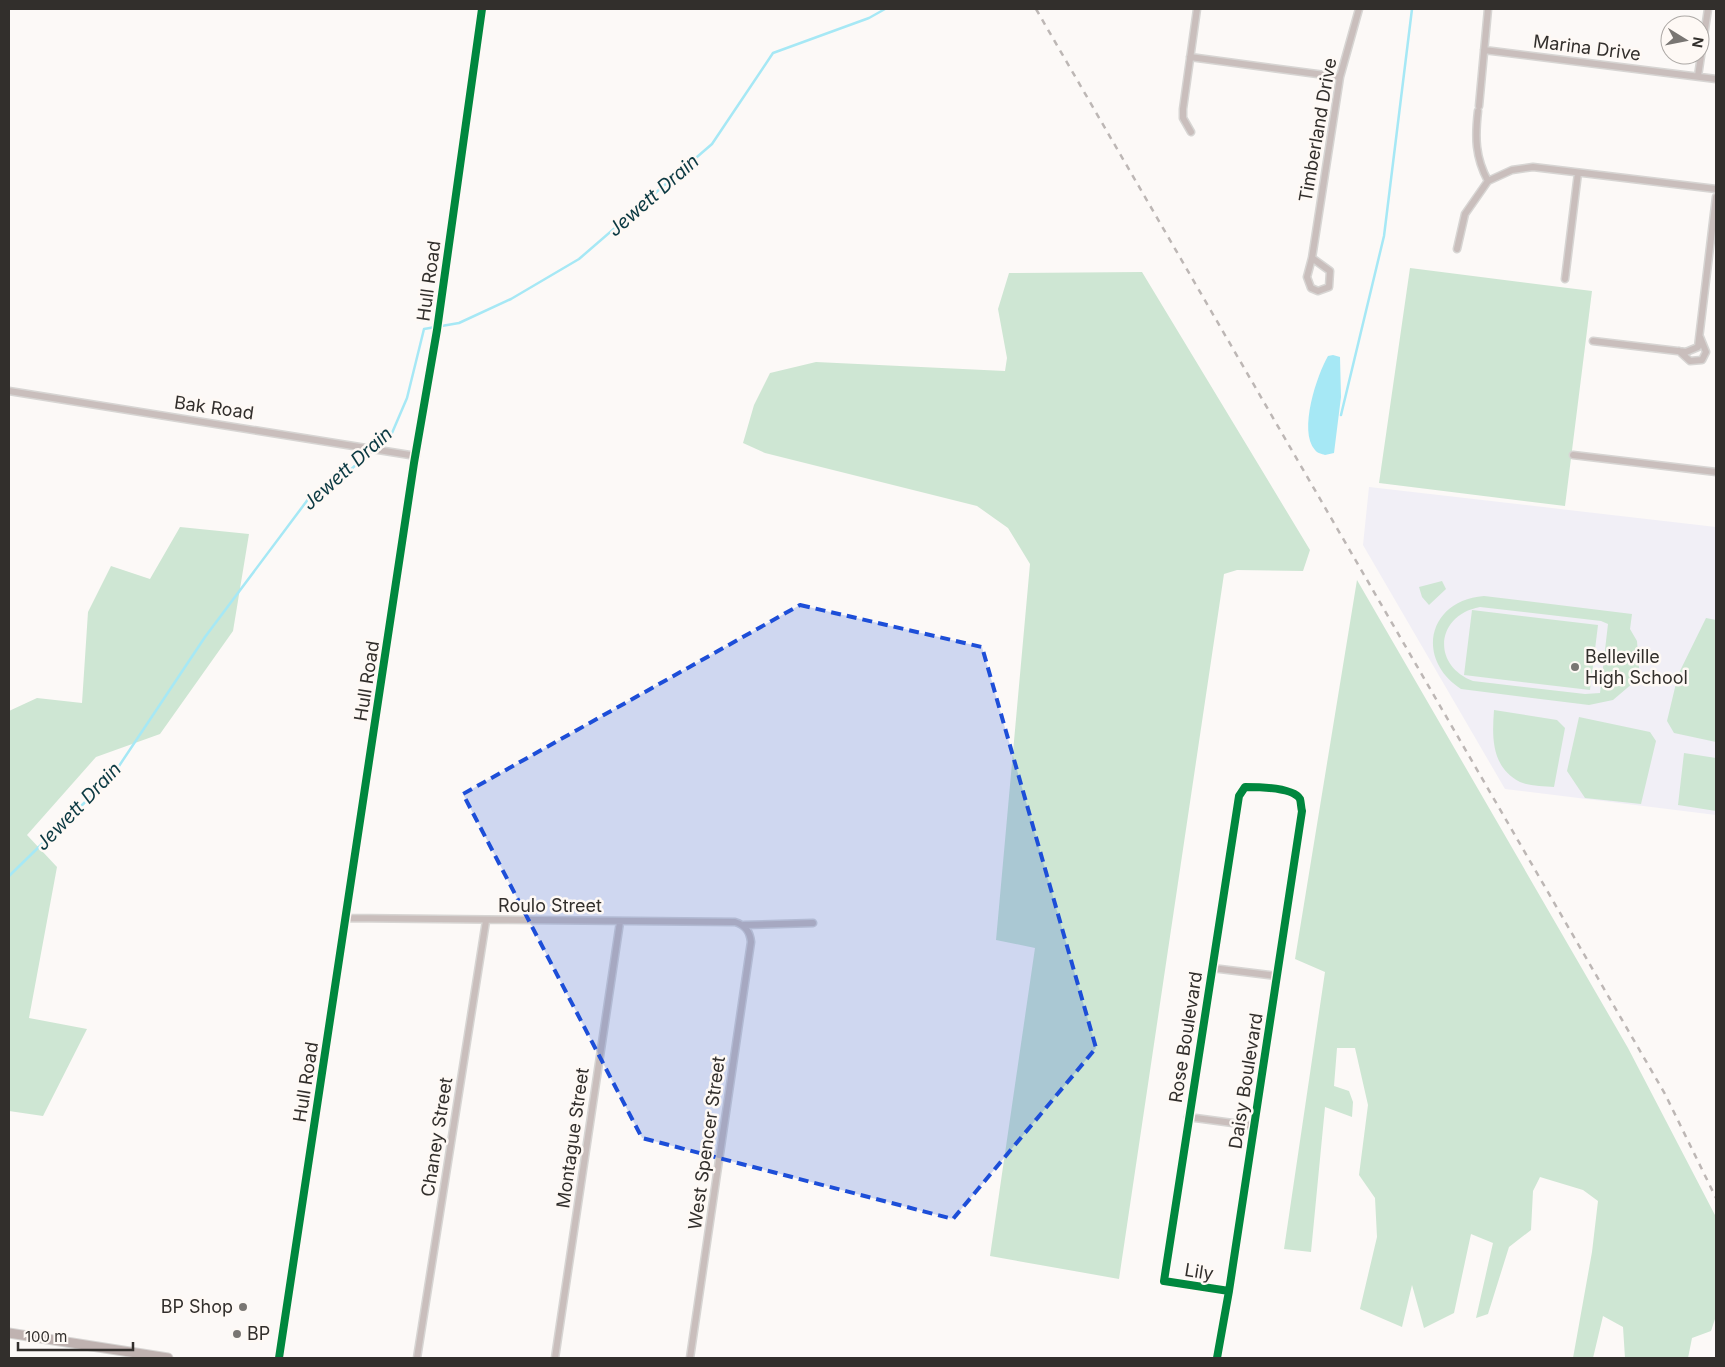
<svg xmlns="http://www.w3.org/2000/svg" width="1725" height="1367" viewBox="0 0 1725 1367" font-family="Inter,sans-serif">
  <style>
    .education { fill: #f1eff6 }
    .green { fill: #cee6d3; fill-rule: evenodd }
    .water { fill: #a6e8f5 }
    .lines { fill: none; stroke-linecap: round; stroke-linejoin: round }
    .stream { stroke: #a6e8f5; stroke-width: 2.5 }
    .street-casing { stroke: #d7d5d3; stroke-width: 9 }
    .secondary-casing { stroke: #d7d5d3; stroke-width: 11 }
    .street { stroke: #c9bebc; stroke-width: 6 }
    .secondary { stroke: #bfb2b0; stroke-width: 9 }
    .rail { stroke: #bdb7b5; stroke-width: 2.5; stroke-dasharray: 6 6; stroke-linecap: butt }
    .cycleway-casing { stroke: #fef9f5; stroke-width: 11 }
    .cycleway { stroke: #00873e; stroke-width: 8 }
    .marked { fill: #1d4ed8; fill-opacity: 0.2; stroke: #1d4ed8; stroke-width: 4; stroke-dasharray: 10 6; stroke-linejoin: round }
    .poi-dot { fill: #797673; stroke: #fef9f5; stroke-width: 2 }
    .labels { text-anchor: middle; stroke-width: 5; stroke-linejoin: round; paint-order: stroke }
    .street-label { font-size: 18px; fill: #322f2c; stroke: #fef9f5 }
    .poi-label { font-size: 18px; fill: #322f2c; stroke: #fef9f5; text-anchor: start }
    .water-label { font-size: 19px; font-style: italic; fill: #0b3942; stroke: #fef9f5 }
  </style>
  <rect width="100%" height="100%" fill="#fcf9f7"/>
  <path class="education" d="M1369,487L1716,527V815L1505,789L1363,545Z"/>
  <path class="green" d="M1410,268L1592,291L1565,506L1379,483Z
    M1142,272L1310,550L1303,571L1237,570L1224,574L1119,1279L990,1256L1035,948L996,940L1030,564L1008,528L977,506L765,453L743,443L754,405L770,373L816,362L1005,371L1007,358L998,309L1009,273Z
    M180,527L249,534L233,631L160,734L96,757L27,835L57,867L29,1018L87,1029L43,1116L9,1111V711L37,698L82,703L88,612L111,566L150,579Z
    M1357,580L1628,1048L1716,1217V1316L1711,1331L1692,1338L1688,1358H1625L1623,1327L1603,1316L1593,1358H1573L1592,1252L1598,1201L1583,1190L1540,1177L1533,1191L1531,1230L1509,1247L1488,1314L1476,1318L1493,1243L1471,1234L1454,1313L1424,1328L1412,1285L1402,1327L1360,1309L1377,1237L1375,1198L1359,1175L1368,1105L1355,1048H1337L1334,1086L1349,1091L1353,1102L1352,1117L1325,1107L1311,1252L1284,1249L1325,972L1295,959Z
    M1442,581L1446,589L1429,605L1422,597L1419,587Z
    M1484,596L1632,614L1630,629L1637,641L1639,668L1633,683L1613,700L1589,705L1461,689C1414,658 1429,600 1484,596ZM1480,607L1601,621L1608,624L1600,693L1585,694L1473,681C1431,665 1436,615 1480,607Z
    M1472,610L1598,625L1590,690L1464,675Z
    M1706,618L1716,620V742L1674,733L1667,721L1678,675Z
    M1494,710L1557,720L1565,728L1554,787C1544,786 1529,786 1520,782C1491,767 1492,737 1494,710Z
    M1579,717L1650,732L1656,741L1641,804L1585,798L1567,771Z
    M1684,753L1716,758V811L1678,805Z"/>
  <path class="water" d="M1333,355L1340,357L1341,397L1334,453L1325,455C1322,454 1317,453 1315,450C1298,431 1317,375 1328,356Z"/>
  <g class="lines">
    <path class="stream" d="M1341,415L1384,236L1412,9
      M375,448L392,433L407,398L424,329L459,323L511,299L579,259L712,144L773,53L869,18L885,9
      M9,876L113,775L205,637L309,498L346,474L371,451"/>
    <g class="street-casing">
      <path id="street" d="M1484,50L1716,79
        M1190,57L1340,77
        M1698,76L1708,9
        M1479,106L1488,9
        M1191,132L1183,118V109L1197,9
        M1488,181L1512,170L1533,167L1716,189
        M1457,249L1465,214L1488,181C1475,157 1475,137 1478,111
        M1312,258L1330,271L1329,287L1318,291L1311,288L1307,277L1312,258L1340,77L1359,9
        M1565,279L1578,173
        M1593,341L1686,352L1698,347L1716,197
        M1679,351L1690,361L1702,360L1706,352L1700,337
        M9,391L416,456
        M1573,455L1716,472
        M346,918L735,922C745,925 750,931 751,942L690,1358
        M744,925L813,923
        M1212,968L1277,976
        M1188,1117L1255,1126
        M279,1358L414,463L437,330L482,9
        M417,1358L486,921
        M555,1358L620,922
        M1217,1358L1229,1291L1302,811C1301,808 1301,802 1300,799C1293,787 1257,787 1245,787L1239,796L1164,1281L1229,1291"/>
    </g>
    <g class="secondary-casing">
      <path id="secondary" d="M9,1333L168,1358"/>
    </g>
    <use href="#street" class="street"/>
    <use href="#secondary" class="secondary"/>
    <path class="rail" d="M1036,9L1665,1094L1716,1198"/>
    <g class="cycleway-casing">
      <path id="cycleway" d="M279,1358L414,463L437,330L482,9
        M1217,1358L1229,1291L1302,811C1301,808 1301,802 1300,799C1293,787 1257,787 1245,787L1239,796L1164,1281L1229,1291"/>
    </g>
    <use href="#cycleway" class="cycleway"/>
  </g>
  <path class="marked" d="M800,605L982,647L1096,1048L953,1219L642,1138L463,794Z"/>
  <g class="poi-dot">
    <circle cx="1575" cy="667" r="5"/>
    <circle cx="243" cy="1307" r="5"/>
    <circle cx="237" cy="1334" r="5"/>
  </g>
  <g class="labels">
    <g class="street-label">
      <text transform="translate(1587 48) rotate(7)" y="6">Marina Drive</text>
      <text transform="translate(1318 130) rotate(-80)" y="6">Timberland Drive</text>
      <text transform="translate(429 281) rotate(-82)" y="6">Hull Road</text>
      <text transform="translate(214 408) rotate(8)" y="6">Bak Road</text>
      <text transform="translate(367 681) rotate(-81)" y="6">Hull Road</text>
      <text x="550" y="912">Roulo Street</text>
      <text transform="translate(1186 1037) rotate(-81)" y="6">Rose Boulevard</text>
      <text transform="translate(1246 1081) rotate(-81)" y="6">Daisy Boulevard</text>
      <text transform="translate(306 1082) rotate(-81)" y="6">Hull Road</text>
      <text transform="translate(437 1137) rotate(-81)" y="6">Chaney Street</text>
      <text transform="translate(573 1138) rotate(-82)" y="6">Montague Street</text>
      <text transform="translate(707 1143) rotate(-82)" y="6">West Spencer Street</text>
      <text transform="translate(1199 1272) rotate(9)" y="6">Lily</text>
    </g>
    <g class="poi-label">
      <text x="1585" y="663">Belleville<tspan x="1585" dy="21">High School</tspan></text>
      <text x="233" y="1313" text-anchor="end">BP Shop</text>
      <text x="247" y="1340">BP</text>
    </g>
    <g class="water-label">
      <text transform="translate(653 195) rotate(-41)" y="7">Jewett Drain</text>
      <text transform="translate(347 468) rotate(-42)" y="7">Jewett Drain</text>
      <text transform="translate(78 806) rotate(-46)" y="7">Jewett Drain</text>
    </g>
  </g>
  <rect width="1725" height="1367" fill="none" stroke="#322f2c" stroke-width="20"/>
  <g transform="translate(1685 40) rotate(100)"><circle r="24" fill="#fef9f5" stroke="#aca8a5"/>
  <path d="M0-4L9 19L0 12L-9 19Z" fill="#797673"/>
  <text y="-8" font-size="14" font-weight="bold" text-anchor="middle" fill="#322f2c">N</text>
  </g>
  <path d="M18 1342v8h115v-8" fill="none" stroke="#322f2c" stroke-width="2.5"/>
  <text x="25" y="1342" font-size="15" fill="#322f2c" stroke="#fef9f5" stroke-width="4" paint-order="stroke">100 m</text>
</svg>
